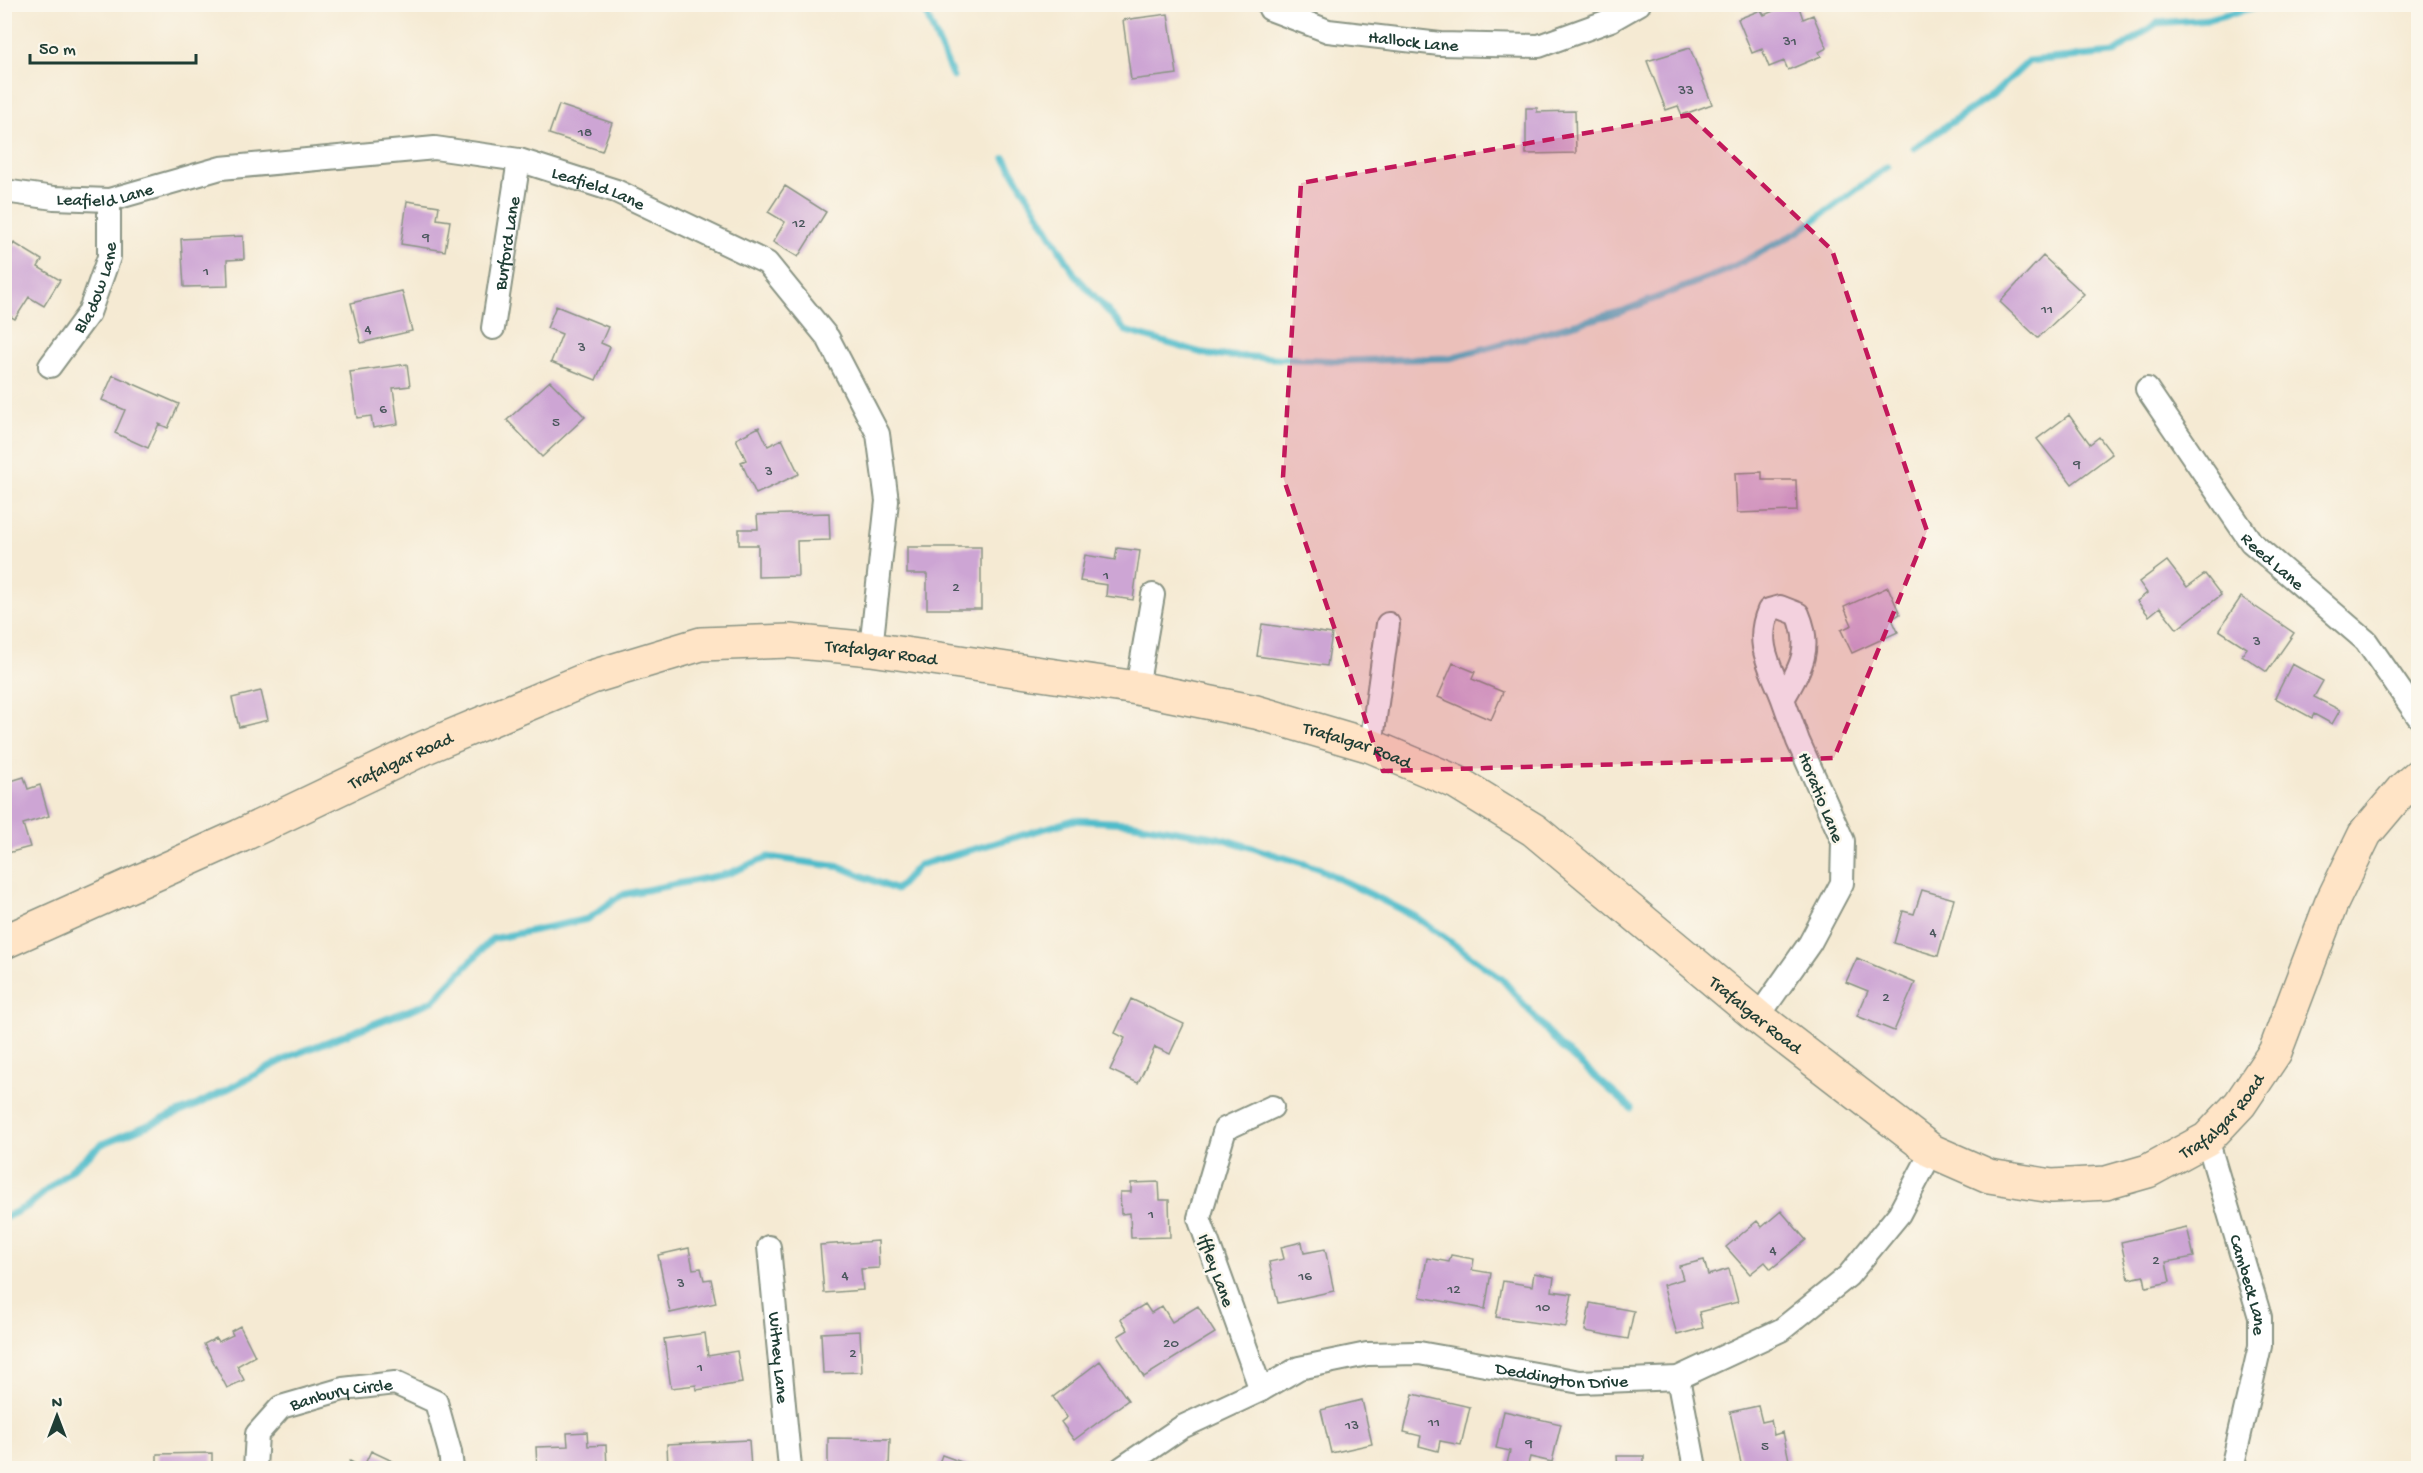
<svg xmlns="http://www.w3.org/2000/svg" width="2423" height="1473" viewBox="0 0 2423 1473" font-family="'Gochi Hand',sans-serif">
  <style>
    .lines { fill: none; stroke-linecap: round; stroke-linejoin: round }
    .stream { stroke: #4fbcca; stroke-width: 7 }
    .building { fill: #cda5d4 }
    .street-casing { stroke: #8a9484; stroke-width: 26 }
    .secondary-casing { stroke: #8a9484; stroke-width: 36 }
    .street { stroke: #fff; stroke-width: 22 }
    .secondary { stroke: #ffe4c6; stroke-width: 33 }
    .marked { fill: #c2185b; fill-opacity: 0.2; stroke: #c2185b; stroke-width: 4.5; stroke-dasharray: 12 8; stroke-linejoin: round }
    .labels { text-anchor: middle; stroke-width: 5; stroke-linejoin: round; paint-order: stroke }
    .number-label { font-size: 15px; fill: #4a575c }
    .street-label { font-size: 18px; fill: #1f3d34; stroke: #fbf7ec }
  </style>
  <rect width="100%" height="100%" fill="#fbf7ec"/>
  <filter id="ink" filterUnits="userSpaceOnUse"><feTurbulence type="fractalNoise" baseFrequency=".0167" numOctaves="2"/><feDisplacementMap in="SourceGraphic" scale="12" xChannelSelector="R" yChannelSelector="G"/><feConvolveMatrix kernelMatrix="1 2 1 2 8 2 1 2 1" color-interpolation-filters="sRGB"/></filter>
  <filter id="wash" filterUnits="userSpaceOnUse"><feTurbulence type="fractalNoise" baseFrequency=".008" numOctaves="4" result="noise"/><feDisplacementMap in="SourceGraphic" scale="24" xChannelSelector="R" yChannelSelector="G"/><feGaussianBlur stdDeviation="1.35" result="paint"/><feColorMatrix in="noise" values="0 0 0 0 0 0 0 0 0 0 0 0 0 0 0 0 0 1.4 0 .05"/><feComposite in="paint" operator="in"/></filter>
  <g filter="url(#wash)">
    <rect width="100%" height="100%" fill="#f5ead3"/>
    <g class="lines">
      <path class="stream" d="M922,4L953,77
        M1914,148L1996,92L2029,61L2114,53L2157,23L2209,19L2267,4
        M1005,158L1075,275L1126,331L1209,355L1339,361L1450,358L1623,311L1725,271L1800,231L1887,167
        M4,1218L28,1206L102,1144L195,1106L293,1055L433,1001L492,939L588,919L621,895L727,874L768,857L841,867L896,890L919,865L1074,820L1128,823L1220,838L1318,868L1416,917L1502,979L1560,1046L1631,1108"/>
    </g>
    <g id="blocks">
      <path class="building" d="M1790,4H1798L1803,19L1813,15L1827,48L1819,52L1821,56L1788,70L1784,61L1769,67L1762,49L1752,53L1738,19L1761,10L1764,15Z
        M1168,14L1177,74L1131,80L1123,20Z
        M1690,48L1712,104L1682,115L1678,106L1666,110L1647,61Z
        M559,105L612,123L602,151L549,134Z
        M1526,108H1537V112L1575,111L1576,153L1526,154Z
        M785,186L826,212L798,257L773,242L785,222L768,212Z
        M407,201L439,206L437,219L450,221L445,251L401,244Z
        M243,236L244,259L227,260L228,286L184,287L181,239Z
        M14,243L42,260L38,267L60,280L44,306L29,297L15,319L4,313V259Z
        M2043,256L2084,294L2038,338L2000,302Z
        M402,291L412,331L361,343L351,303Z
        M556,306L608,327L601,343L610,347L596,380L551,362L562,334L547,328Z
        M407,364L410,386L393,388L398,424L373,428L371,416L357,418L350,372Z
        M113,375L179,404L168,428L159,424L148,448L115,433L125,410L102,400Z
        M550,381L585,417L542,457L507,420Z
        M2069,415L2090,444L2099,437L2112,454L2072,484L2037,439Z
        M759,427L768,446L782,439L799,474L756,494L741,462L746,460L736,439Z
        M1762,472V480H1796L1797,511L1737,513L1735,473Z
        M829,513L830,540L797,541L798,576L758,577V545H739V529H758L757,515Z
        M907,547H981V609H927V574H907Z
        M1117,548L1140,551L1133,600L1106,596L1107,585L1080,581L1085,555L1115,560Z
        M2167,561L2187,587L2205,574L2221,595L2177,629L2160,607L2149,616L2137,601L2147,593L2139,582Z
        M1888,587L1900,614L1892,619L1898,632L1852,653L1841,630L1852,625L1844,607Z
        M2241,597L2294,633L2267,672L2242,655L2247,648L2219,630Z
        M1262,624L1332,634L1327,666L1257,656Z
        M1453,663L1475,672L1472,679L1503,692L1491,720L1438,697Z
        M2292,664L2323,681L2314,697L2340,710L2332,724L2314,714L2312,718L2275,698Z
        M261,691L268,720L239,727L232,698Z
        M24,777L28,789L40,785L49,816L23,824L30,847L4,854V783Z
        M1922,890L1954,899L1938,956L1894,943L1903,911L1914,914Z
        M1857,958L1915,983L1894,1031L1857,1016L1868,991L1846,982Z
        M1131,999L1184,1024L1170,1054L1155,1047L1138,1083L1110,1070L1125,1038L1115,1033Z
        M1159,1182L1160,1200H1169L1170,1237L1131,1238L1130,1213L1121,1214L1120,1192H1131V1183Z
        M1781,1211L1806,1240L1771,1269L1765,1262L1750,1274L1726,1247L1757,1221L1762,1227Z
        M2187,1227L2194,1257L2166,1262L2170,1282L2146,1287L2144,1276L2129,1279L2121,1242Z
        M878,1241L879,1268L861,1269L863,1290L824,1293L820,1245Z
        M1302,1242L1304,1253L1325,1249L1334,1291L1278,1303L1269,1262L1284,1259L1281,1247Z
        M689,1248L693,1269L701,1268L704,1280L711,1279L716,1303L670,1313L658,1255Z
        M1451,1255L1474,1259L1472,1270L1491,1273L1485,1309L1420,1297L1427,1258L1449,1262Z
        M1704,1260L1708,1275L1729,1269L1738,1302L1699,1312L1703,1328L1677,1335L1663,1285L1683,1279L1679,1266Z
        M1534,1273L1554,1277L1552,1291L1572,1294L1566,1327L1496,1317L1503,1281L1532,1286Z
        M1590,1303L1634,1311L1628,1339L1585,1331Z
        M1145,1304L1151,1313L1162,1306L1172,1322L1198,1306L1215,1333L1144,1377L1118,1336L1128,1330L1121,1319Z
        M240,1326L255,1356L237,1366L244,1380L227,1388L204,1344L216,1338L218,1342L233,1335L231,1331Z
        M860,1331L862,1372L823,1373L821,1333Z
        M705,1333L708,1356L737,1351L742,1383L697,1390L696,1385L671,1388L664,1339Z
        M1100,1361L1128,1400L1074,1440L1061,1422L1067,1417L1053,1397Z
        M1413,1394L1470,1407L1461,1445L1440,1441L1438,1451L1419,1446L1421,1436L1404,1432Z
        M1362,1400L1372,1444L1331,1453L1321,1410Z
        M1758,1406L1762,1422L1771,1420L1774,1435L1783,1432L1789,1460L1742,1468L1730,1412Z
        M1504,1411L1561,1424L1552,1462L1530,1457L1527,1468L1507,1464L1510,1451L1496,1448Z
        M587,1432L588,1446L606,1445L607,1468H537L536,1447L568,1446L567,1433Z
        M828,1438L890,1439L889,1468H828Z
        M749,1440L751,1468H668L667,1444Z
        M371,1451L407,1468H346L350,1461L363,1468Z
        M212,1453V1468H157V1454Z
        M942,1455L978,1468H937Z
        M1617,1456H1644V1468H1618Z"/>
    </g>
  </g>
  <g filter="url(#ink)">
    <use href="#blocks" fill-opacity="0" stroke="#8a9484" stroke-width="1.5"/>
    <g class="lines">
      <g class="street-casing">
        <g id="street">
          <path id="s1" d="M1270,9L1328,31L1440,44L1539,46L1611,20L1639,4"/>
          <path id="s2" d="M4,191L54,198L109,200L221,168L435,148L519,160L616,191L767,263L828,338L878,434L887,501L871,649"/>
          <path id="s3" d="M493,328L519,160"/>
          <path id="s4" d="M50,366L89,313L109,257V200"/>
          <path id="s5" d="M2147,389L2251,542L2366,641L2418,716"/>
          <path d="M1137,688L1153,595"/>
          <path d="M1371,746L1388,624"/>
          <path d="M1758,1017L1810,943L1842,883L1843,841L1798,741L1783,699C1800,669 1813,649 1798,614L1780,607L1769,610C1754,644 1771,667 1783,699"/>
          <path id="s6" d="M2207,1139L2260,1317V1346L2232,1468"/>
          <path id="s7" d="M769,1247L790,1468"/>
          <path d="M1678,1378L1695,1468"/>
          <path d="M1261,1390L1199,1218L1225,1129L1272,1107"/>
          <path id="s8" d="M255,1468L257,1434L281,1407L343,1389L395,1383L436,1402L450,1452L452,1468"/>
          <path id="s9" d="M1122,1468L1182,1427L1261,1390L1299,1368L1367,1354L1419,1353L1580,1382L1678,1378L1781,1330L1848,1276L1899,1214L1932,1151"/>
        </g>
      </g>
      <g class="secondary-casing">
        <g id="secondary">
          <path id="s10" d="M4,942L240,836L426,747L592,677L701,644L789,641L871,649L1137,688L1256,712L1371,746L1456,782L1534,830L1758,1017L1932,1151L1989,1176L2052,1186L2106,1183L2148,1171L2207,1139L2240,1104L2275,1052L2331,904L2365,834L2402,790L2418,776"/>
        </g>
      </g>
      <use href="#street" class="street"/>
      <use href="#secondary" class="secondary"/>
    </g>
  </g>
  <path class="marked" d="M1689,115L1832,250L1927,531L1834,758L1383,771L1283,477L1301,183Z"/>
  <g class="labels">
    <g class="number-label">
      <text x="1790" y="45">31</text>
      <text x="1686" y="94">33</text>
      <text x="585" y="136">18</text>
      <text x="799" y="227">12</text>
      <text x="426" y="241">9</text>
      <text x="206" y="275">1</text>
      <text x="2047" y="313">11</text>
      <text x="368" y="333">4</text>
      <text x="582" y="351">3</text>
      <text x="383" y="413">6</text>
      <text x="556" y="426">5</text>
      <text x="2077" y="468">9</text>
      <text x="769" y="475">3</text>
      <text x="1106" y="579">1</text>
      <text x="956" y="591">2</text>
      <text x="2257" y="645">3</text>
      <text x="1933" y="936">4</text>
      <text x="1886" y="1001">2</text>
      <text x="1151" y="1218">1</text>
      <text x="1773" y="1254">4</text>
      <text x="2156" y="1264">2</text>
      <text x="845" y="1279">4</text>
      <text x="1305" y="1280">16</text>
      <text x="681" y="1287">3</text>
      <text x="1454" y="1293">12</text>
      <text x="1543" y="1311">10</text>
      <text x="1171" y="1347">20</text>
      <text x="853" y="1357">2</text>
      <text x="700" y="1371">1</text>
      <text x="1434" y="1426">11</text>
      <text x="1352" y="1429">13</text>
      <text x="1529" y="1447">9</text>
      <text x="1765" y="1450">5</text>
    </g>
    <g class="street-label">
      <text dy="6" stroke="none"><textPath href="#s1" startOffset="148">Hallock Lane</textPath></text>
      <text dy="6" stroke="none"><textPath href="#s2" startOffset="606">Leafield Lane</textPath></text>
      <text dy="6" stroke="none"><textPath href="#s2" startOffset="102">Leafield Lane</textPath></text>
      <text dy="6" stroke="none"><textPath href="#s3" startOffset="86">Burford Lane</textPath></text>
      <text dy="6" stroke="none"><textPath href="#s4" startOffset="92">Bladow Lane</textPath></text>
      <text dy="6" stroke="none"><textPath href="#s5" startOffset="214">Reed Lane</textPath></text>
      <text dy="6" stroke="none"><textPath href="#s10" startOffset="940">Trafalgar Road</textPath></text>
      <text dy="6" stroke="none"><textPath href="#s10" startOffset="1426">Trafalgar Road</textPath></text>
      <text dy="6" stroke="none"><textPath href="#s10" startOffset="436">Trafalgar Road</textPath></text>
      <text transform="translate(1822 797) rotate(68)" y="6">Horatio Lane</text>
      <text dy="6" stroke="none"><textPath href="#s10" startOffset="1912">Trafalgar Road</textPath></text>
      <text dy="6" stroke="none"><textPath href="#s10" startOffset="2452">Trafalgar Road</textPath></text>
      <text transform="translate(1217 1270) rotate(70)" y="6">Iffley Lane</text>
      <text dy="6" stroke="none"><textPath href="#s6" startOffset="152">Cambeck Lane</textPath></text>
      <text dy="6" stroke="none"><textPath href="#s7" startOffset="111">Witney Lane</textPath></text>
      <text dy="6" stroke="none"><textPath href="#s9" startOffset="470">Deddington Drive</textPath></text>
      <text dy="6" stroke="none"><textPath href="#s8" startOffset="132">Banbury Circle</textPath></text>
    </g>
  </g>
  <rect width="2423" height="1473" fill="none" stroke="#fbf7ec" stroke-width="24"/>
  <g transform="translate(57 1416)" stroke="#fbf7ec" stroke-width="4.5" paint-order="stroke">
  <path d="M0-4.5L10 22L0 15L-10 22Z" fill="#1f3d34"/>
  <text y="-9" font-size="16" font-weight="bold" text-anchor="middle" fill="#1f3d34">N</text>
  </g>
  <path d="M30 54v9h166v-9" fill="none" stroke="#1f3d34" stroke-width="3"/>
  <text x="39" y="54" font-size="18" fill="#1f3d34" stroke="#fbf7ec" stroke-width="4.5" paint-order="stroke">50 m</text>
</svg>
